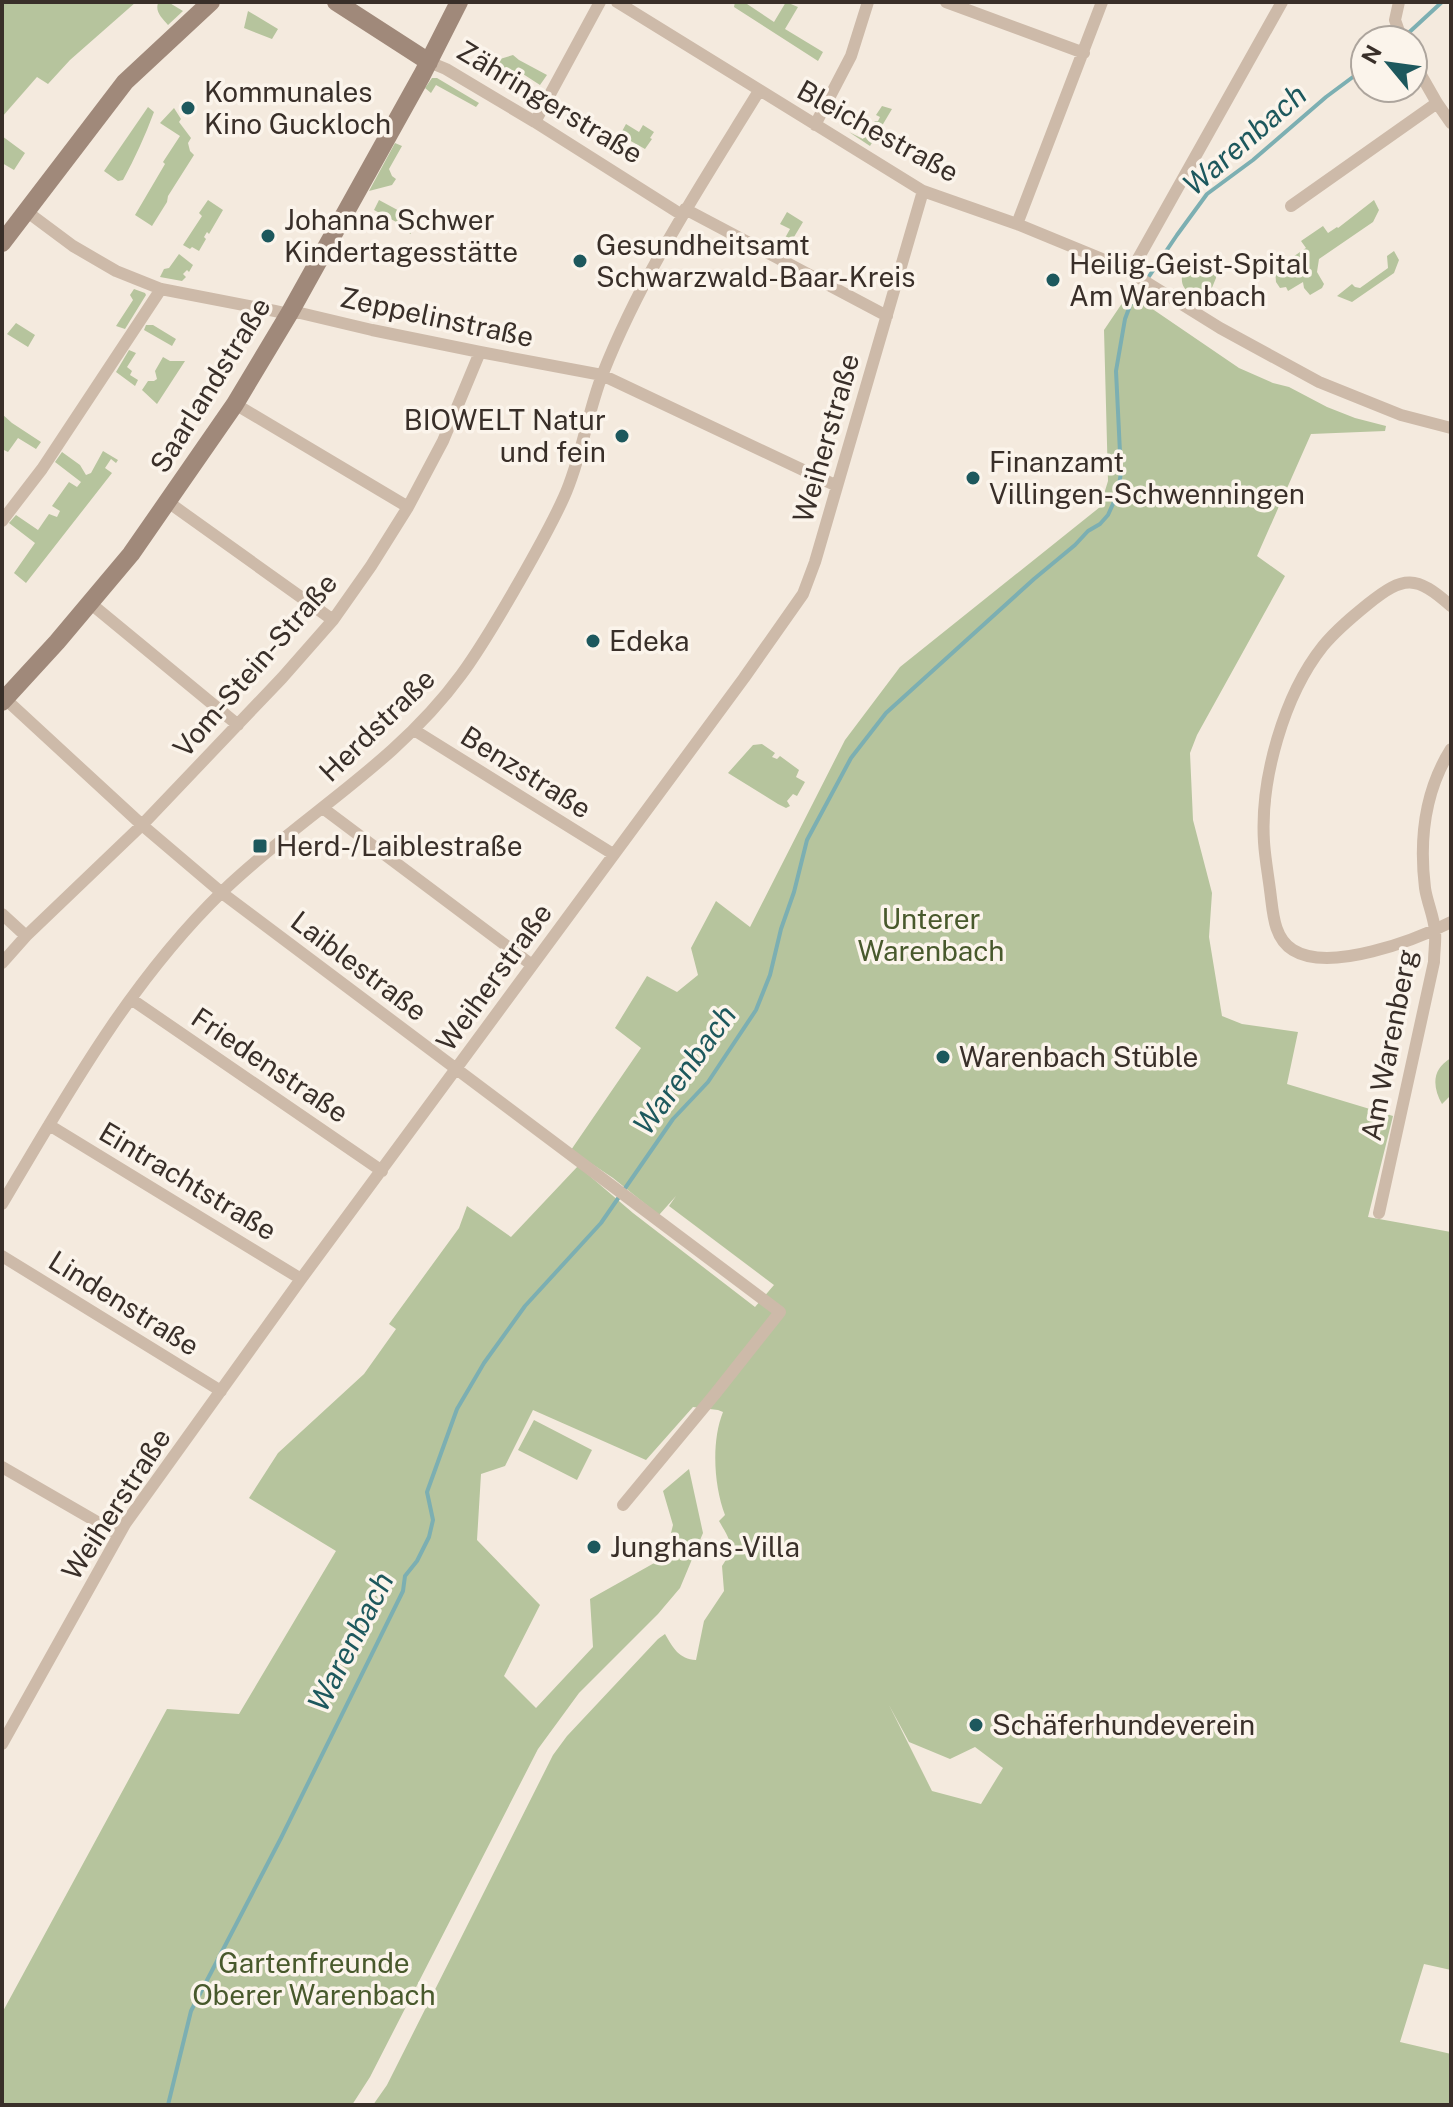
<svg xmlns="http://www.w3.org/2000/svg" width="1453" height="2107" viewBox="0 0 1453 2107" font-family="'Public Sans',sans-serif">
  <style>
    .green { fill: #b6c49d; fill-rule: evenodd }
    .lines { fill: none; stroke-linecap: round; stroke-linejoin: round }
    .stream { stroke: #7cafb2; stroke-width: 4 }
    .street { stroke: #cdbaa9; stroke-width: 12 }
    .secondary { stroke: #a0897a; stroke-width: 18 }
    .poi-dot { fill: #1d585d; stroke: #fbf4eb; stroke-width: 3 }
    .labels { text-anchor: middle; stroke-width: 7; stroke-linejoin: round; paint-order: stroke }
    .poi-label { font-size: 28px; fill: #392f29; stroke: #fbf4eb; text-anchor: start }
    .street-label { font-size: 28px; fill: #392f29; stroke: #fbf4eb }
    .park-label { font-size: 28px; fill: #48592c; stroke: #fbf4eb }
    .water-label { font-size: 30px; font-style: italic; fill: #1d585d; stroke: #fbf4eb }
  </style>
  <rect width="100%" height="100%" fill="#f4eade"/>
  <path class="green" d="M2,2H136L70,60L48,84L37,77L2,117Z
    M160,2H168L183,11L168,25C162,18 155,12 158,3L160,4Z
    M735,2H744L774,22L786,2L798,7L785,29L823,52L818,61L734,7Z
    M248,11L278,29L272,39L244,28Z
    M513,55L519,60L547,75L540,85L523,74L510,72L500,85L482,75L490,62Z
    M432,78H437L479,103L476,107L436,85L431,93L425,88Z
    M882,106L892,109L870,146L849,132L863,139L875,121H878L880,117L876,115Z
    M148,107L154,112C145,136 135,158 123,180L118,181L104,171Z
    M174,108L181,119L179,122L191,138L188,143L190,151L194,155L168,196L167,202L152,226L135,215L165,164L163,162L180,136L160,123Z
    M626,124L639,132L643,125L654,132L650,138L652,139L645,149L620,135Z
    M2,136L25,153L14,170L2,163Z
    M395,143L402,146L389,169L392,176L396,179L392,185L369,191Z
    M208,200L223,210L209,234L207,232L204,237L206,239L199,251L192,247L190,249L183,245L202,216L199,213Z
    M379,200L405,214L411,234L399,228L400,224L374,210Z
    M1374,200L1379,210L1373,222L1319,259L1317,272L1324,284L1322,288L1310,295L1304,288L1303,282L1288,291L1286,287L1280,288L1276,282L1275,269L1306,248L1301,241L1323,226L1328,233L1337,227L1338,228Z
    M787,212L803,222L791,242L785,238L790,229L780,224Z
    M1394,251L1399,260L1394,273L1352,302L1337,296L1352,284L1355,287L1360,288L1388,268L1387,256Z
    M179,254L193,265L189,272L187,270L183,274L186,277L182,281L160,277L164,269L169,268Z
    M1206,263L1216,267V278L1209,295C1195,295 1180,293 1182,276L1195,267Z
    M134,289L145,293L146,295L125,329L116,326L133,300L130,295Z
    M1129,293L1239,368L1273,383L1289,387L1327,407L1355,418L1386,426L1385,431L1311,434L1257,556L1285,576L1197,735L1190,753L1193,820L1212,893L1209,937L1222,1016L1242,1024L1298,1032L1287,1084L1393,1116L1368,1217L1451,1232V1970L1424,1964L1400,2042L1451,2054V2105H373L387,2085L553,1755L567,1736L658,1639L665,1634C673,1648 679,1659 696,1660L704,1621L724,1591L722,1566C736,1547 730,1540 719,1521L725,1515C714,1486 711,1442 723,1412L718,1410L693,1407L646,1460L533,1410L505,1466L481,1474L477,1540L540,1605L504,1676L536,1708L593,1647L590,1599L665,1557L673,1525L663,1491L689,1469L703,1533L680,1588L658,1614L579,1693L538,1749L370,2077L352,2105H2V2013L167,1709L239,1714L336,1551L249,1498L278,1453L364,1374L396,1329L389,1324L459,1228L467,1206L511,1237L578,1166L633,1213L755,1307L774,1285L669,1206L676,1196L659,1215L613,1178L571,1150L641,1048L615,1028L647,976L677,992L698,975L691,948L716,901L750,927L845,740L900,667L1100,507L1108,481L1104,330ZM889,1705L909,1742L950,1759L975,1747L1003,1768L981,1804L932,1791Z
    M16,323L35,335L28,347L7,334Z
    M146,325H153L176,339L172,346L144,330Z
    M129,350L136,353L127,367L132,371L130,375L138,380L135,386L116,372Z
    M163,357L170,361H185L157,404L142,390L148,381H154L157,379L155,371Z
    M2,414L12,423L41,442L36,449L18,438L8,452L2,449Z
    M103,451L118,460L116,463L111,459L105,468L112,473L26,583L14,573L35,543L9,523L16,515L38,530L49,514L57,517L60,511L52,506L69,482L77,487L81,482L55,462L62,452L80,465L86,475L91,473Z
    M762,744L775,753L772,757L777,759L780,756L799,770L796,777L805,782L797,796L793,794L787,801L790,806L786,808L778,804L728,773L753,745Z
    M1451,1058V1095L1442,1104C1432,1086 1432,1069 1451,1058Z
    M534,1420L592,1450L577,1480L518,1450Z"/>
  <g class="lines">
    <path class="stream" d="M1403,38L1442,2
      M168,2105L191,2011L281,1838L403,1591L405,1576L417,1561L429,1537L433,1520L427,1492L457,1409L484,1363L525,1306L601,1223L673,1119L708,1082L756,1010L770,975L781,929L794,892L807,840L851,758L886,713L1034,579L1075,545L1088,531L1100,524L1108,515L1117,495L1121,473L1116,371L1125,319L1131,303L1177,235L1207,194L1253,160L1326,97L1365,68"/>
    <path class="street" d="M617,2L923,191L1017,224L1107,261L1138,277L1220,328L1319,382L1401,415L1451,428
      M946,2L1084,53
      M1399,2L1395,20L1402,40
      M1413,61L1437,103L1451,123
      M429,62L446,69L535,122L682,215
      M535,122L600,2
      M815,125L851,56L868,2
      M1291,206L1437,103
      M685,209L887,316
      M26,211L73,246L116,271L161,289L275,311L289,314L296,312L372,330L480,352L602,375L837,486
      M1017,224L1102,2
      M1130,273L1282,2
      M235,404L408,507
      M168,502L333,620
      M2,521L42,469L161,289
      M90,603L238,725
      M1451,606C1416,575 1404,575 1368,604C1352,617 1336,630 1323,646C1284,695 1260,779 1264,842C1265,858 1268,874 1270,890C1273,911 1273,938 1293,950C1330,973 1415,940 1451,922
      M2,696L142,825L222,893L780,1312L715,1394L623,1505
      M414,730L613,854
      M324,809L532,965
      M2,914L26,936
      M2,963L26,936L142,825L282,678L333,620L371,566L408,507L443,441L480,352
      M131,999L382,1171
      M49,1125L301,1279
      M2,1204C67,1094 131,980 223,891C302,815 395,765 461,675C483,645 501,613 519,582C535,554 551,526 564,497C582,457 587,413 603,373C643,272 703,182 759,91
      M1379,1213L1434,962C1434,952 1436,941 1435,931C1434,917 1427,902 1425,888C1419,839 1424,792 1451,749
      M2,1256L221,1391
      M2,1467L118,1534
      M2,1744L125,1524L301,1279L744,678L803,594L815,562L923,191"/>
    <path class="secondary" d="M336,2L429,62
      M2,243L125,82L211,2
      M2,702L57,642L131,554L235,404L289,314L422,75L459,2"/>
  </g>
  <g class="poi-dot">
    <circle cx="188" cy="108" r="8"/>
    <circle cx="268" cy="236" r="8"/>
    <circle cx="580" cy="261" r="8"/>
    <circle cx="1053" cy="280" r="8"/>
    <circle cx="622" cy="436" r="8"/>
    <circle cx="973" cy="478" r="8"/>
    <circle cx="593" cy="641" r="8"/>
    <rect x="252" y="838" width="16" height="16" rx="4"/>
    <circle cx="943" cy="1057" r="8"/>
    <circle cx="594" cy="1547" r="8"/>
    <circle cx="976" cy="1725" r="8"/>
  </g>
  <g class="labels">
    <g class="poi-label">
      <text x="204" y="102">Kommunales<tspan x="204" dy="32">Kino Guckloch</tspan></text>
      <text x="284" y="230">Johanna Schwer<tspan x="284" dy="32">Kindertagesstätte</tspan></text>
      <text x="596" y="255">Gesundheitsamt<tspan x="596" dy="32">Schwarzwald-Baar-Kreis</tspan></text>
      <text x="1069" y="274">Heilig-Geist-Spital<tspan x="1069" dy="32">Am Warenbach</tspan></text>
      <text x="606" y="430" text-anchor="end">BIOWELT Natur<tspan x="606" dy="32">und fein</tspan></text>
      <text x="989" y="472">Finanzamt<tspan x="989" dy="32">Villingen-Schwenningen</tspan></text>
      <text x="609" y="651">Edeka</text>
      <text x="276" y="856">Herd-/Laiblestraße</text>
      <text x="959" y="1067">Warenbach Stüble</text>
      <text x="610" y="1557">Junghans-Villa</text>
      <text x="992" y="1735">Schäferhundeverein</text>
    </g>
    <g class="street-label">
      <text transform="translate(550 102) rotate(31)" y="10">Zähringerstraße</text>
      <text transform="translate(878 131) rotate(29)" y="10">Bleichestraße</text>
      <text transform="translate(437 317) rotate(12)" y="10">Zeppelinstraße</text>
      <text transform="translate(210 385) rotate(-58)" y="10">Saarlandstraße</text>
      <text transform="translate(826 438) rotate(-74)" y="10">Weiherstraße</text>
      <text transform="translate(255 665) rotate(-49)" y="10">Vom-Stein-Straße</text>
      <text transform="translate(377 725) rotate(-44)" y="10">Herdstraße</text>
      <text transform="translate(526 772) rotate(32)" y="10">Benzstraße</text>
      <text transform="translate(359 966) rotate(37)" y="10">Laiblestraße</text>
      <text transform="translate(494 977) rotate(-54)" y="10">Weiherstraße</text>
      <text transform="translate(1389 1045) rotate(-79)" y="10">Am Warenberg</text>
      <text transform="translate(270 1065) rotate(34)" y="10">Friedenstraße</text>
      <text transform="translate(188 1181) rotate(31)" y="10">Eintrachtstraße</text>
      <text transform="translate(124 1303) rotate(32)" y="10">Lindenstraße</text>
      <text transform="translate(116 1504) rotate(-57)" y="10">Weiherstraße</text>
    </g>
    <g class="park-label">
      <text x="931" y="929">Unterer<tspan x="931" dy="32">Warenbach</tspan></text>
      <text x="314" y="1973">Gartenfreunde<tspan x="314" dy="32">Oberer Warenbach</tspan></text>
    </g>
    <g class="water-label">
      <text transform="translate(1245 140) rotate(-41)" y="10">Warenbach</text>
      <text transform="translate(685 1070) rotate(-54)" y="10">Warenbach</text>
      <text transform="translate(351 1642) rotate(-63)" y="10">Warenbach</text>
    </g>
  </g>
  <rect width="1453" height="2107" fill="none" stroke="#392f29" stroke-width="8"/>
  <g transform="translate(1389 64) rotate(299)"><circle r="38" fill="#fbf4eb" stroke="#ada59d" stroke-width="2"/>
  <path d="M0-6L14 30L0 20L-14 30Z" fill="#1d585d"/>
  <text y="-12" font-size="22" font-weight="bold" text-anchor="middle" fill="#392f29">N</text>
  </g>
</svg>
